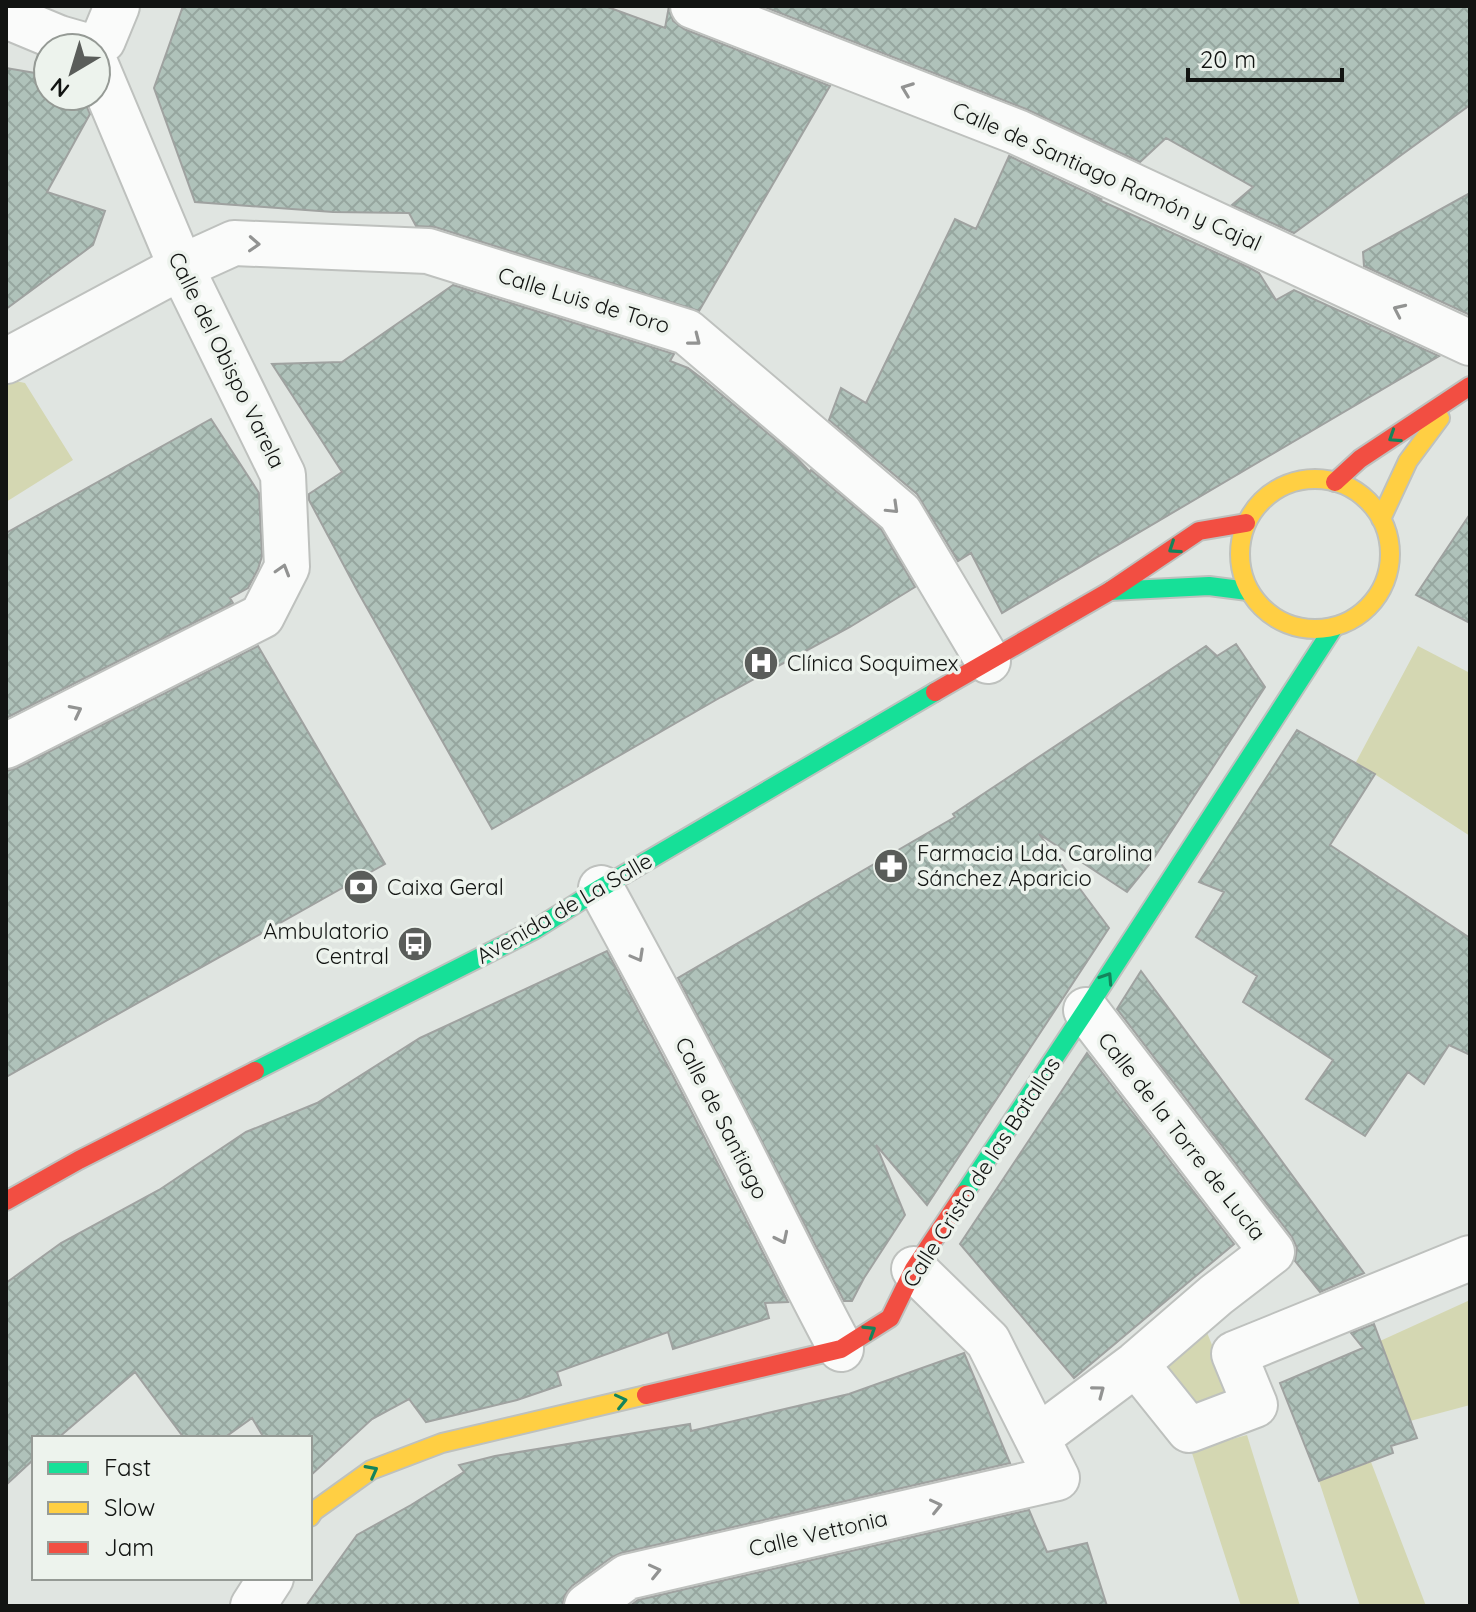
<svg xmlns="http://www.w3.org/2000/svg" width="1476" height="1612" viewBox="0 0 1476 1612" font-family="Quicksand,sans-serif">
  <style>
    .green { fill: #d4d7b2 }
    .building { fill: url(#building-cross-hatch); stroke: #9fa2a0; stroke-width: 2 }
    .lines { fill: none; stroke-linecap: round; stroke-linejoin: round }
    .street-casing { stroke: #bec1be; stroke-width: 48 }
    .fast-casing { stroke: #bec1be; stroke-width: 22 }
    .slow-casing { stroke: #bec1be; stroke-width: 22 }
    .jam-casing { stroke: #bec1be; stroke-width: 22 }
    .street { stroke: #fafbfa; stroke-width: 44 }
    .fast { stroke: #16e098; stroke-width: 18 }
    .slow { stroke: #ffcf43; stroke-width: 18 }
    .jam { stroke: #f24e42; stroke-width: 18 }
    .oneway { stroke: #929392 }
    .oneway2 { stroke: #14845c }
    .labels { text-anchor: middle; stroke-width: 7; stroke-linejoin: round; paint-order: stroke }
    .street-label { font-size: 22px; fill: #121412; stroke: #edf3ed }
    .poi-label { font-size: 22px; fill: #121412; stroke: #edf3ed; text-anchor: start }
  </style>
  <defs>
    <pattern id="building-cross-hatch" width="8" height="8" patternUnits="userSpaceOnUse" patternTransform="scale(2)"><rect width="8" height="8" fill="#afc2ba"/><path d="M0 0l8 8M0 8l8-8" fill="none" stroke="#96a69f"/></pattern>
  </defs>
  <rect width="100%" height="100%" fill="#e0e5e1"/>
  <path class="green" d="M6,379L25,383L73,460L6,502Z
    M1418,646L1470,673V836L1356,762Z
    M1470,1300V1405L1410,1421L1380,1341Z
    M1206,1330L1230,1390L1189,1405L1162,1359Z
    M1247,1435L1300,1606H1241L1191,1450Z
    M1371,1462L1426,1606H1360L1319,1481Z"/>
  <path class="building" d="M183,6H605L665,28L669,6L673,21L684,29L830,86L699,311L435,227L416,226L409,213L333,212L195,202L154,88Z
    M762,6H1470V105L1294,233L1232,205L1253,187L1166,138L1140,162L1026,109Z
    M6,68L35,73L48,82V96H71L86,105L90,114L47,192L105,211L93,245L6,309Z
    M1009,156L1101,199L1099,200L1248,267L1259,273L1276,300L1294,290L1439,356L1002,613L971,553L958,561L917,494L829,420L841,388L866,403L955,219L976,229Z
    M1470,193V315L1364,266L1363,252Z
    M453,285L674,354L670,361L688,368L704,380L795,456L810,472L811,470L881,529L915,587L850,627L721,697L492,829L358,592L309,500V494L342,472L272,364L342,362Z
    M211,419L259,493L262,556L258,569L248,588L230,598L233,603L6,718V533Z
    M1470,514V623L1416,595Z
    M1236,644L1265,687L1152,861L1127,892L1039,834L1109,928L927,1205L876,1145L905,1215L864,1278L852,1301H844L678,978L955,817L953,814L1206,646L1217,656Z
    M258,646L385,864L6,1077V771L17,768Z
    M1297,730L1375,774L1330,845L1470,938V1055L1449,1045L1424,1084L1408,1072L1365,1136L1306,1099L1333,1060L1243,1002L1257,976L1196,937L1224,892L1199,882Z
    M607,951L682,1093L788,1302L765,1303L769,1318L673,1349L668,1332L557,1372L561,1385L517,1400L426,1422L409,1399L372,1419L310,1476V1438H264L252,1418L224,1438H184L135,1372L58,1438H34V1459L6,1485V1283L61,1243L159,1190L246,1132L317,1103L420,1038Z
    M1141,971L1233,1095L1364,1273L1320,1292L1295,1261L1297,1248L1292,1237L1117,1009Z
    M1087,1053L1234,1244L1074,1378L960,1244Z
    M1374,1324L1417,1438L1391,1446L1393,1453L1319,1481L1280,1383L1363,1348L1351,1333Z
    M964,1353L1010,1463L621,1553L612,1557L572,1586L565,1595L562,1606H306L357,1535L411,1505L464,1472L459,1465L495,1456L690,1424L691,1431L849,1394Z
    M1029,1510L1047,1552L1087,1543L1107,1606H630L638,1600Z"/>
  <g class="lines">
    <g class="street-casing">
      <path id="street" d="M693,6L1017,132L1470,343
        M6,16L59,38L87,46L103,40L117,6
        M6,361L181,267L234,243L428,251L687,332L900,513L988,661
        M6,746L262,616L287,567L283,475L181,267L96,65
        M601,888C648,974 694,1060 738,1147C772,1214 805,1282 841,1349
        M1136,1364L1189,1430L1255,1405L1234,1354L1470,1258
        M1037,1438L1136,1364L1216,1295L1272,1252L1086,1010
        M253,1606L271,1578
        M587,1606L627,1577L1057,1478L988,1341L914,1269"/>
    </g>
    <g class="fast-casing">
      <path id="fast" d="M1110,591L1209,586L1248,591
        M255,1071L534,930L601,888L935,692
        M964,1194L1086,1010L1334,627"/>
    </g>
    <g class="slow-casing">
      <path id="slow" d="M1240 554a75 75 0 1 1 150 0a75 75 0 1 1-150 0Z
        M1381,519L1408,461L1440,418
        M310,1517L314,1511L371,1470L442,1443L646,1395"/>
    </g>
    <g class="jam-casing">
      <path id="jam" d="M1335,482L1360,459L1470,386
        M935,692L1110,591L1199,531L1246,523
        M6,1201L79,1160L255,1071
        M646,1395L841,1349L890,1318L914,1269L964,1194"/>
    </g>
    <use href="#street" class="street"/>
    <use href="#fast" class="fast"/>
    <use href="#slow" class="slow"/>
    <use href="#jam" class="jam"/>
  </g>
  <defs><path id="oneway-chevron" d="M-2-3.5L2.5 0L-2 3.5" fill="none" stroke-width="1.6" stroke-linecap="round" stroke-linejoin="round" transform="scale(2)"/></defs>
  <g class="oneway">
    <use href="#oneway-chevron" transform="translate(907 89) rotate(-159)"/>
    <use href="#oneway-chevron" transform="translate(254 244) rotate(3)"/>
    <use href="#oneway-chevron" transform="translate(1399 310) rotate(-155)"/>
    <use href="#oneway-chevron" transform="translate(695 340) rotate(38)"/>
    <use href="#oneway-chevron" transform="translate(893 508) rotate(44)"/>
    <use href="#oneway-chevron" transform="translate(283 570) rotate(-73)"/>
    <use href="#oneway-chevron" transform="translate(76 711) rotate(-27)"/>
    <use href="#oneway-chevron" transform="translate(638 956) rotate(61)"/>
    <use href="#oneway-chevron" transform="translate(782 1238) rotate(64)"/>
    <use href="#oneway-chevron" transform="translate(1099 1391) rotate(-37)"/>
    <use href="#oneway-chevron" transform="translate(936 1506) rotate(-13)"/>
    <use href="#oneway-chevron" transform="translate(655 1571) rotate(-13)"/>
  </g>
  <g class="oneway2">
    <use href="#oneway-chevron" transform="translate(1394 437) rotate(147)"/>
    <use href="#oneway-chevron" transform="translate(1174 548) rotate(146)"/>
    <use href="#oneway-chevron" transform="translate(1107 978) rotate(-57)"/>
    <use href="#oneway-chevron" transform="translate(870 1331) rotate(-32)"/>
    <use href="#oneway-chevron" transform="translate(621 1401) rotate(-13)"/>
    <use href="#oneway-chevron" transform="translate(372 1471) rotate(-28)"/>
  </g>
  <defs>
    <g id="hospital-disc" transform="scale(1.8)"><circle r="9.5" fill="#5a5d5a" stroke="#edf3ed"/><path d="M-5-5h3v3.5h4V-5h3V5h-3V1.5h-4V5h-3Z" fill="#fff"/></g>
    <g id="pharmacy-disc" transform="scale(1.8)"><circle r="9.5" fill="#5a5d5a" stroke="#edf3ed"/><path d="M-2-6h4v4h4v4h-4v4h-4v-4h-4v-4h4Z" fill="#fff"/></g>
    <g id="bank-disc" transform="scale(1.8)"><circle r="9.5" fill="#5a5d5a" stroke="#edf3ed"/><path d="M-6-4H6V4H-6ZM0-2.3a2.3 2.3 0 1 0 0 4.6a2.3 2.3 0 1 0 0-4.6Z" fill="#fff"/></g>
    <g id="bus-disc" transform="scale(1.8)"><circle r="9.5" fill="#5a5d5a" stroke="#edf3ed"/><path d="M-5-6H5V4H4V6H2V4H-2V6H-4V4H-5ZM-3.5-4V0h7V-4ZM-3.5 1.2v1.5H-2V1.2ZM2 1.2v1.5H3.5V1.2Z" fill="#fff"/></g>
  </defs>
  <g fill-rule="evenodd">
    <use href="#hospital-disc" x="761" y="663"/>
    <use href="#pharmacy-disc" x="891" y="866"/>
    <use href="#bank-disc" x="361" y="887"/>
    <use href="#bus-disc" x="415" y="944"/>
  </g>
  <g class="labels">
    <g class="street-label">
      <text transform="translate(1107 176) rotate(24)" y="8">Calle de Santiago Ramón y Cajal</text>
      <text transform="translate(584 300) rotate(17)" y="8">Calle Luis de Toro</text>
      <text transform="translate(227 360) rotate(64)" y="8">Calle del Obispo Varela</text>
      <text transform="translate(564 908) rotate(-30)" y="8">Avenida de La Salle</text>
      <text transform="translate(722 1118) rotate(63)" y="8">Calle de Santiago</text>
      <text transform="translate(1182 1136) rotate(52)" y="8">Calle de la Torre de Lucía</text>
      <text transform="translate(981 1172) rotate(-57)" y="8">Calle Cristo de las Batallas</text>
      <text transform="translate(818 1533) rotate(-13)" y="8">Calle Vettonia</text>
    </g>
    <g class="poi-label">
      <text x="787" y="671">Clínica Soquimex</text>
      <text x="917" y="861">Farmacia Lda. Carolina<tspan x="917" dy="25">Sánchez Aparicio</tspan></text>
      <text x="387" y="895">Caixa Geral</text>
      <text x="389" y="939" text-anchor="end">Ambulatorio<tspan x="389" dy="25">Central</tspan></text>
    </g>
  </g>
  <rect width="1476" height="1612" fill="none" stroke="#121412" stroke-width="16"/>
  <rect x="32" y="1436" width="280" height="144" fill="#edf3ed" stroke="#959a95" stroke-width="2"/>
  <rect x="48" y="1462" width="40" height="12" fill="#16e098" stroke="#959a95" stroke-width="2"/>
  <text x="104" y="1476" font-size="24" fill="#121412">Fast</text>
  <rect x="48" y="1502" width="40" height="12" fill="#ffcf43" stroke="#959a95" stroke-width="2"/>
  <text x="104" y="1516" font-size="24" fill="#121412">Slow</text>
  <rect x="48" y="1542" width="40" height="12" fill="#f24e42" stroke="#959a95" stroke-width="2"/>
  <text x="104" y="1556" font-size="24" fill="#121412">Jam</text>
  <g transform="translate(72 72) rotate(218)"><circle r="38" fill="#edf3ed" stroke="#959a95" stroke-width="2"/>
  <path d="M0-6L14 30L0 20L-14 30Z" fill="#5a5d5a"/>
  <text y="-12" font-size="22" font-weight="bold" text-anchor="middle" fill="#121412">N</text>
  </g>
  <path d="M1188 68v12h154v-12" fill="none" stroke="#121412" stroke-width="4"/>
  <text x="1200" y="68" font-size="24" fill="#121412" stroke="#edf3ed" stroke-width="6" paint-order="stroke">20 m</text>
</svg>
